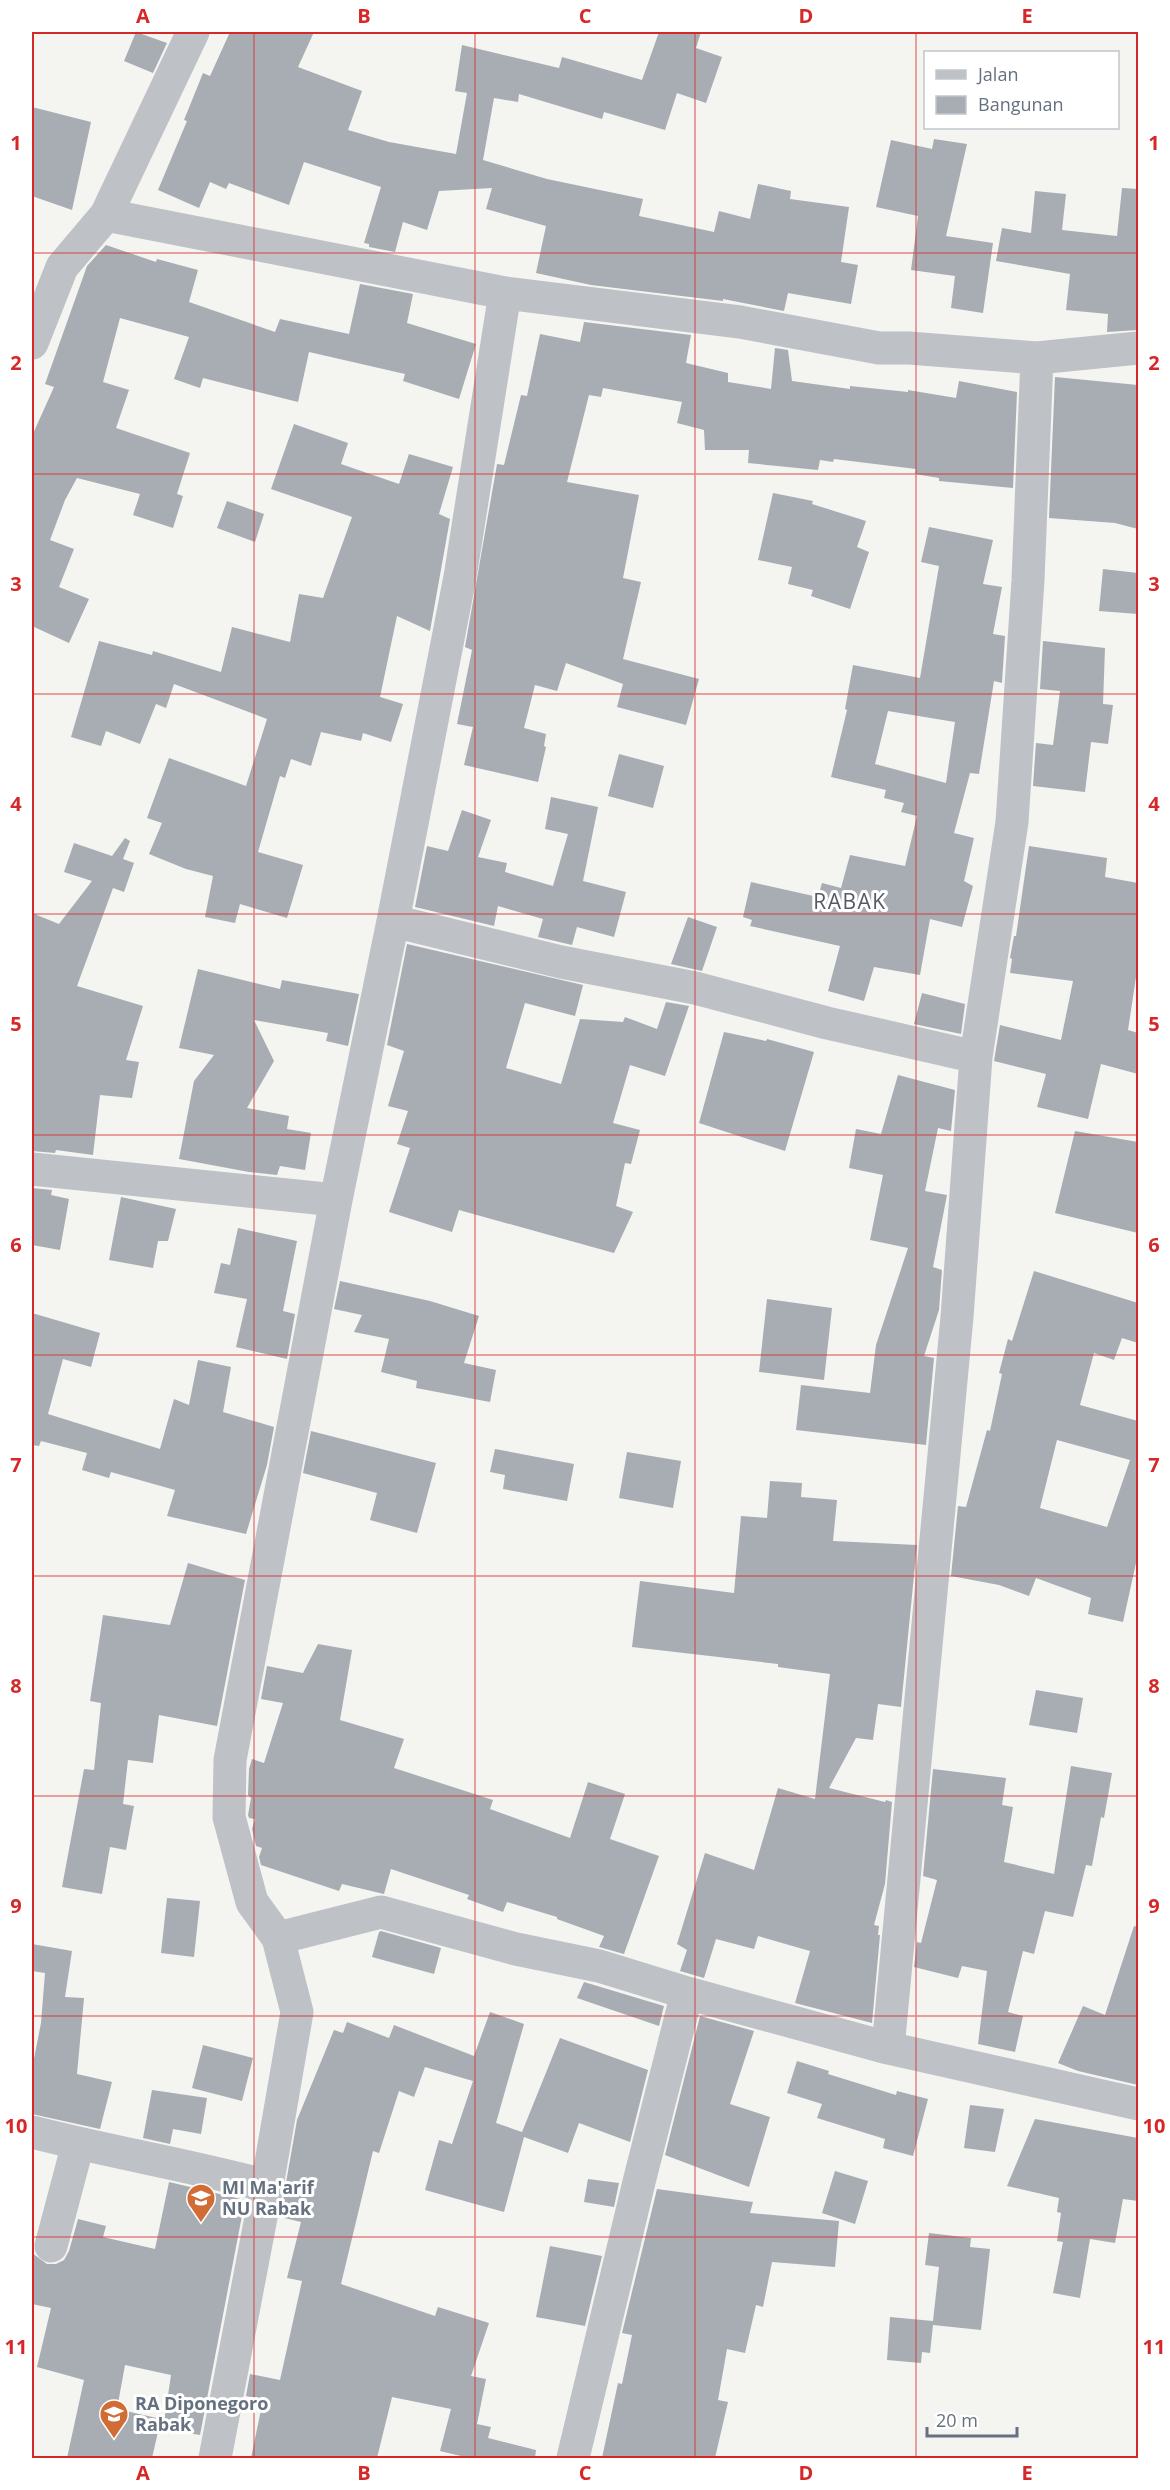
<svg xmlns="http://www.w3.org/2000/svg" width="1170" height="2490" viewBox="0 0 1170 2490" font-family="'Open Sans',sans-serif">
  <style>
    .building { fill: #a8adb3; fill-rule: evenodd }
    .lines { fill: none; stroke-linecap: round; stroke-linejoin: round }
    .minor { stroke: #bec1c5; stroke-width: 33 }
    .grid { fill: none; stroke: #d62828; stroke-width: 1.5; stroke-opacity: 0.55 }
    .labels { text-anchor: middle; stroke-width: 6; stroke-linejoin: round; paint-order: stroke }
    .poi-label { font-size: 18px; font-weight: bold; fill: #66717f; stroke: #fff; text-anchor: start }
    .quarter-label { font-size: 21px; letter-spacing: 1.5px; fill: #545b65; stroke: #fff }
    .neatline { fill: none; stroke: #d62828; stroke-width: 2 }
    .grid-label { font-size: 20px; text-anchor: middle; font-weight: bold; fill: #d62828 }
  </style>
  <rect width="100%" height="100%" fill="#f4f4f1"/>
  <path class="building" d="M136,32L167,43L153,73L124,61Z
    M230,32H314L298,67L362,91L348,130L389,142L456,154L467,93L455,91L462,45L559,68L562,57L642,80L659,32H701L696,48L722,57L706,103L677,93L665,130L604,112L602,119L519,94L518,102L494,98L483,160L547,179L643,199L639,216L714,232L719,211L750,219L758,184L791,191L790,199L849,207L841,262L858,265L851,304L788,293L784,311L723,299V301L591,285L536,273L546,226L486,209L492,188L439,191L427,230L403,222L395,252L369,247V244L364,243L381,187L304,162L289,205L229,183L226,189L210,182L199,208L158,190L187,121L184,120L203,73L210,76Z
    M32,107L91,122L72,210L32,196Z
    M934,139L967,144L946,236L993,243L983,313L951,308L955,276L911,270L918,216L876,207L891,140L932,149Z
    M1122,188L1138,189V330L1107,332L1108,314L1066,310L1070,274L996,261L1002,228L1031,233L1035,191L1066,194L1062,230L1117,236Z
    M106,245L156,262L157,259L198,270L189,302L275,332L280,319L349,334L360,284L413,294L407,323L476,344L459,399L403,381L405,374L309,352L298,402L203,378L200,388L174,379L189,337L120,318L103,382L129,390L116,428L190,453L177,494L183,496L173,528L133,515L140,494L77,478L65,500L50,540L74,549L59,587L89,599L69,643L32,626V436L54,387L45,384L87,266Z
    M584,322L691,335L686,363L728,373V382L771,389L775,348L788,350L792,381L850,389V386L908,392V390L956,398L959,381L1017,392L1013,488L939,481V478L915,474L916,469L834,459L833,462L820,460L818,470L748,463L749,450H705L704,430L677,423L682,402L603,388L601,397L589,395L567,482L639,495L623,578L641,582L623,659L699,679L686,725L617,707L623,684L566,663L557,691L535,685L524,728L546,734L544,746L546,747L538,782L464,765L473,727L457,724L472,650L465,647L497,464L504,465L521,395L527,396L540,334L580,342Z
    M1055,377L1138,385L1136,448L1138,449V529L1115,523L1049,518Z
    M294,424L348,443L341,464L399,484L409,454L453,467L439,514L450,519L430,631L397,616L380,697L403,704L391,742L363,733L361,741L321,732L311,766L291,759L285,778L280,776L258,852L303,865L287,918L240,904L235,923L205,917L213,876L186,869L149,854L162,823L147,818L169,758L246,786L267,719L174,684L166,708L156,704L140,744L106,731L101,746L71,737L99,641L152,655L153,651L221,672L232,627L290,642L299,594L323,598L352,517L271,489Z
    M773,493L813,501L812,504L866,521L857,547L869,552L850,609L811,596L813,590L788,584L792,567L758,560Z
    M227,501L264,514L255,542L217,528Z
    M929,527L993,540L983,584L1002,587L993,634L1005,636L1002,683L994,681L979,774L970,773L954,833L974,838L964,881L973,886L962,927L930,919L920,975L874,967L864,1001L828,991L840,946L750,926L752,920L743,917L751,882L818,897L822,883L841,888L850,855L905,866L917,816L901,812L904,803L884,798L886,790L831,777L847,710L845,709L853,665L920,678L939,566L921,562ZM888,711L955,722L946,783L875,764Z
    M1103,569L1138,573V614L1099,611Z
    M1043,641L1105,648L1103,704L1113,705L1108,744L1091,742L1085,792L1033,786L1036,743L1053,745L1060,691L1040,689Z
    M619,754L664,766L653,808L608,796Z
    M551,797L598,807L583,881L626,892L614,937L577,927L572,945L538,937L543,919L498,906L494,926L415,907L427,846L448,851L462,810L491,820L478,857L507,863L505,872L553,886L568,834L545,829Z
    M125,838L130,841L123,859L134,863L124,892L113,888L77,986L143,1006L126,1060L139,1062L132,1098L100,1095L93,1155L56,1150L55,1153L32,1151V913L59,924L92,881L64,872L74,843L112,856Z
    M1029,846L1107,858L1105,877L1138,883V964L1128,1030L1138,1033V1074L1101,1064L1088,1119L1037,1107L1046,1074L994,1061L1000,1025L1061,1040L1073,981L1010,973L1012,959L1010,958L1014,936H1016Z
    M688,917L717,927L702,971L671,964Z
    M407,944L583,985L575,1016L525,1003L506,1068L561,1084L580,1019L623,1022L625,1017L657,1029L666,1002L689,1006L665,1076L630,1065L613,1123L640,1130L631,1164L625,1163L616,1206L633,1212L614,1253L459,1210L452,1232L389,1212L410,1148L397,1144L408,1111L388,1106L404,1051L387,1045Z
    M198,969L280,989L282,980L359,994L348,1046L326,1041L328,1033L254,1020L274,1061L247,1108L289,1116L287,1129L311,1133L305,1170L280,1166L277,1175L249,1172L179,1159L194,1081L214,1055L179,1048Z
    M922,993L965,1004L961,1034L914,1024Z
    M724,1032L766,1041L767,1039L814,1052L785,1151L699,1123Z
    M898,1075L955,1090L951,1131L938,1128L925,1191L947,1195L933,1267L942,1270L939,1310L924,1356L934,1358L926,1445L796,1430L801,1385L870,1393L876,1345L908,1248L870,1240L883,1175L849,1168L856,1129L881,1134Z
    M1075,1131L1138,1142V1233L1055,1213Z
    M32,1188L52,1190L51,1195L69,1199L60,1250L32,1245Z
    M121,1197L176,1209L168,1241H158L153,1268L109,1260Z
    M238,1228L297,1241L283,1311L295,1314L287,1359L236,1347L247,1299L214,1293L221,1263L230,1265Z
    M1034,1271L1138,1303V1343L1122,1338L1114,1360L1094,1353L1080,1405L1138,1421V1554L1123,1622L1088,1614L1091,1598L1036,1578L1029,1596L999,1585L951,1576L958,1506L966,1507L987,1430L990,1431L1002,1374L999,1373L1008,1339L1012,1341ZM1057,1440L1130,1460L1107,1527L1040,1508Z
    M340,1281L430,1301L479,1316L464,1363L496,1370L490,1402L416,1388L417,1381L381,1372L389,1339L354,1332L362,1315L334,1309Z
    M767,1299L832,1308L824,1380L759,1372Z
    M32,1313L100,1333L91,1367L63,1359L48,1414L160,1449L174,1399L189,1405L198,1360L231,1367L223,1412L274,1427L267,1465L246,1534L167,1516L175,1490L111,1472L109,1478L82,1470L87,1453L41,1441L39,1446L32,1445Z
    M311,1431L436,1463L417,1533L370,1520L377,1493L303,1473Z
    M495,1449L574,1464L567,1501L503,1489L505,1475L490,1472Z
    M627,1452L681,1461L673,1508L619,1498Z
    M770,1481L802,1483L801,1497L837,1500L833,1541L917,1545L901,1707L878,1704L873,1740L856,1738L829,1788L885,1802L886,1800L892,1802L885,1884L874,1925L879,1926L878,1935H880L872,2023L795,2003L810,1951L758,1936L754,1949L716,1939L704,1978L680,1971L687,1950L677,1944L705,1853L754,1870L778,1788L815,1799L830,1674L778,1667V1664L632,1647L640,1581L734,1593L741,1516L767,1518Z
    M188,1563L245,1580L217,1726L159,1715L153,1763L128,1760L123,1804L134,1806L126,1850L110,1847L102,1894L62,1887L84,1769L94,1770L101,1703L90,1701L103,1615L170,1625Z
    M318,1644L352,1650L340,1720L404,1739L394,1768L493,1800L490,1809L570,1838L588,1782L625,1794L610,1839L659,1856L624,1954L599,1947L604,1936L557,1919V1917L507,1902L503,1912L467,1899L469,1895L391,1869L384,1894L342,1884L339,1891L261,1865L259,1857L262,1848L256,1846L252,1829L255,1819L249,1818L248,1815L251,1798L248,1795L249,1769L252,1759L264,1763L283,1703L261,1699L267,1666L303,1673Z
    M1036,1690L1083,1698L1077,1733L1029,1725Z
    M1071,1766L1112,1773L1104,1818L1101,1817L1092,1866L1086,1865L1073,1917L1045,1911L1034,1954L1023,1951L1008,2012L1023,2016L1015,2052L978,2044L987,1971L962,1966L958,1978L914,1967L917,1942L921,1943L937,1880L923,1876L933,1769L1006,1778L1002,1805L1013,1807L1004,1862L1054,1874Z
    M167,1898L200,1901L194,1957L161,1953Z
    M1134,1926L1138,1927V2085L1078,2071L1058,2063L1083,2006L1105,2015Z
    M381,1931L441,1948L434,1974L372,1957L379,1932Z
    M32,1944L72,1951L65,1997L84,1998L77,2074L112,2082L100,2129L32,2114V2069L41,2023L45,1973L32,1971Z
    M584,1982L664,2006L659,2026L577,1998Z
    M490,2012L524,2024L496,2123L522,2132L560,2038L648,2070L630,2142L579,2123L568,2153L524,2137L504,2212L425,2190L439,2140L452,2144L473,2081L425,2067L414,2097L399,2091L379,2153L373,2151L341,2284L435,2316L438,2307L489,2323L471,2376L486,2379L477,2424L491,2427L488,2438L536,2450L535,2458H469L440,2451L451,2409L392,2397L377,2458H251L263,2400L246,2396L250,2374L280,2380L302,2281L287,2278L301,2222L280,2217L297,2120L334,2030L343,2033L347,2022L389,2038L394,2025L474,2056Z
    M700,2016L754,2031L730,2104L770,2117L749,2187L665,2155Z
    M203,2045L253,2058L242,2101L192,2088Z
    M797,2061L829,2071L828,2074L896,2095L897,2091L928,2099L913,2156L883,2148L885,2139L817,2118L822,2104L787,2093Z
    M152,2090L207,2098L201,2134L173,2129L170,2144L143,2138Z
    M970,2105L1004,2109L995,2152L964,2148Z
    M1035,2119L1138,2138V2201L1123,2199L1115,2243L1090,2239L1080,2298L1053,2293L1063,2242L1057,2241L1061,2213L1057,2212L1059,2198L1007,2186Z
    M835,2171L868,2181L855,2224L822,2213Z
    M588,2179L619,2183L614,2207L584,2202Z
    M169,2182L245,2200L200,2435L163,2429L171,2375L125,2365L117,2409L161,2419L152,2458H67L84,2380L37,2367L51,2308L32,2304V2253L47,2264H56L64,2260L69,2251L78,2219L106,2226L103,2237L155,2249Z
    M657,2189L753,2202L750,2213L839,2221L835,2267L772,2262L763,2307L756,2305L745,2353L727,2349L718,2400L728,2402L715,2458H602L618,2383L622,2384L632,2335L622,2333Z
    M929,2233L971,2238L970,2247L990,2249L981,2330L933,2325L930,2353L922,2352L921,2363L887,2360L890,2317L933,2321L939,2267L925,2265Z
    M550,2246L602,2256L585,2326L536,2317Z"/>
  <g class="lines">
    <path class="minor" d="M106,215L505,293L740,322L879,348H909L1037,358L1138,348
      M32,343L62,267L106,215L193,32
      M393,921L561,962L695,988L827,1023L976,1057
      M32,1169L336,1200
      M278,1938L381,1912L516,1949L599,1966L687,1993L888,2048L1138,2104
      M888,2048L957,1317L976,1057L1012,822L1028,580L1037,358
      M32,2132C110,2152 189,2165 267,2186L215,2458
      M267,2186L297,2012L278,1938L252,1902L229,1817L230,1760L336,1200L393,921L460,577L505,293
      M51,2246L78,2144
      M573,2458L639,2182L687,1993"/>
  </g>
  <path class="grid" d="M254,32V2458M475,32V2458M695,32V2458M916,32V2458M32,253H1138M32,474H1138M32,694H1138M32,914H1138M32,1135H1138M32,1355H1138M32,1576H1138M32,1796H1138M32,2016H1138M32,2237H1138"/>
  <defs>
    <g id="school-pin" transform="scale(1.5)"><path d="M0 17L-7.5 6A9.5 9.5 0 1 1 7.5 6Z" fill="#d16c35" stroke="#fff"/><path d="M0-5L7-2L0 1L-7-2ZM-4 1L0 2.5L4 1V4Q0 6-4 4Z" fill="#fff"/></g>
  </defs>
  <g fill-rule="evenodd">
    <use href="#school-pin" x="201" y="2198"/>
    <use href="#school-pin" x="114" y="2414"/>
  </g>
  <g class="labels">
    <g class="poi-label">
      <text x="222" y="2194">MI Ma'arif<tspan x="222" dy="21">NU Rabak</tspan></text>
      <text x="135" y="2410">RA Diponegoro<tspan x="135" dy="21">Rabak</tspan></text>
    </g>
    <g class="quarter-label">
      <text x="850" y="909">RABAK</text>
    </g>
  </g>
  <rect width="1170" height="2490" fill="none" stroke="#ffffff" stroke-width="66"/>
  <rect x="924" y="51" width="195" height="78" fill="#ffffff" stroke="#c2c6cc" stroke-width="1.5"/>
  <rect x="936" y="70" width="30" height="9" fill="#bec1c5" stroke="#c2c6cc" stroke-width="1.5"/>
  <text x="978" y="81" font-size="18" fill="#66717f">Jalan</text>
  <rect x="936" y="96" width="30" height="18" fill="#a8adb3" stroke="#c2c6cc" stroke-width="1.5"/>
  <text x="978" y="111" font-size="18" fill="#66717f">Bangunan</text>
  <path d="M927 2427v9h90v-9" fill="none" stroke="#66717f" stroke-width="3"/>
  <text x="936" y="2427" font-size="18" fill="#66717f" stroke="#ffffff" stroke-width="4.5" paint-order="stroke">20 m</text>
  <rect x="33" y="33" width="1104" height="2424" class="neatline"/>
  <g class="grid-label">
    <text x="143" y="23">A</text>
    <text x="364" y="23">B</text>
    <text x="585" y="23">C</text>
    <text x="806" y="23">D</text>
    <text x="1027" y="23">E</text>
    <text x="16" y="150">1</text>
    <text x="1154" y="150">1</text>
    <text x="16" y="370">2</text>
    <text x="1154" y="370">2</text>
    <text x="16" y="591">3</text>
    <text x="1154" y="591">3</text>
    <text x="16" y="811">4</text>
    <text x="1154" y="811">4</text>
    <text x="16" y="1031">5</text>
    <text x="1154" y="1031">5</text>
    <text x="16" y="1252">6</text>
    <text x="1154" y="1252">6</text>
    <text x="16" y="1472">7</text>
    <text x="1154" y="1472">7</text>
    <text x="16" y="1693">8</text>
    <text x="1154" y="1693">8</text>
    <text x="16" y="1913">9</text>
    <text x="1154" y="1913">9</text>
    <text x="16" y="2133">10</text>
    <text x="1154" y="2133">10</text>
    <text x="16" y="2354">11</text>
    <text x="1154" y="2354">11</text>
    <text x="143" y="2480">A</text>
    <text x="364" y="2480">B</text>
    <text x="585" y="2480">C</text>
    <text x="806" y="2480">D</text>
    <text x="1027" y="2480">E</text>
  </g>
</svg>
